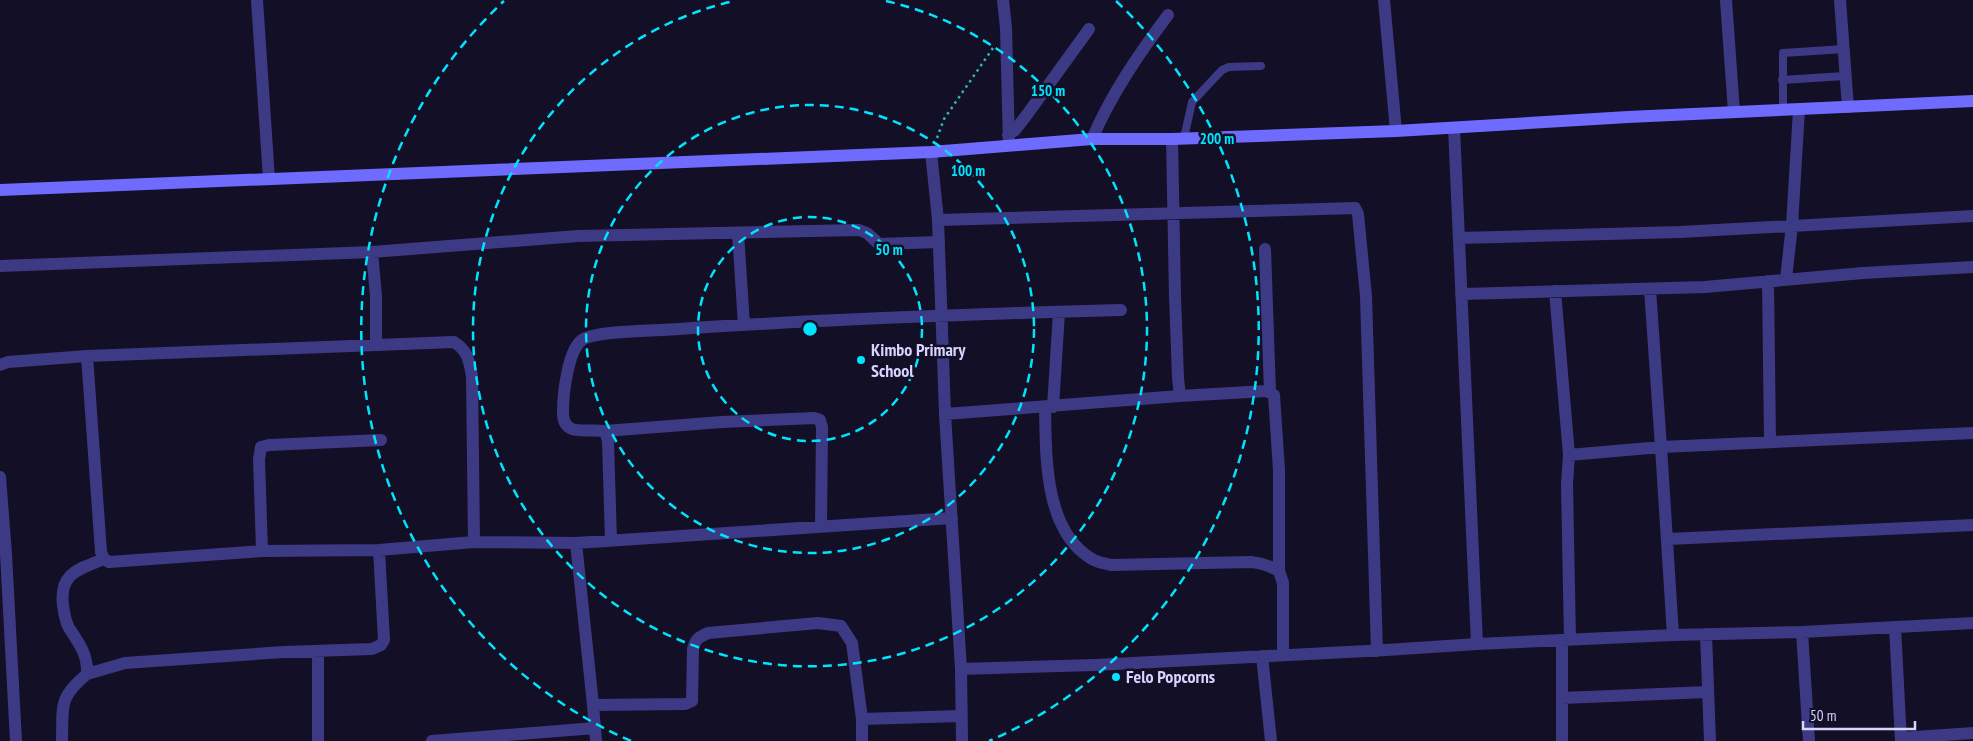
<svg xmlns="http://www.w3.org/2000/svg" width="1973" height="741" viewBox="0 0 1973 741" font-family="'PT Sans Narrow',sans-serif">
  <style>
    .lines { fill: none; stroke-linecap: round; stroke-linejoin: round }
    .path { stroke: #2fb8b0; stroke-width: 2.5; stroke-dasharray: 2.5 4; stroke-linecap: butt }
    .lane { stroke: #3d3a85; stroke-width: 8 }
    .street { stroke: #3d3a85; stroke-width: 12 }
    .secondary { stroke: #6f6bff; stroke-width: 12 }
    .ring { fill: none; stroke: #00e5ff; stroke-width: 2.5; stroke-dasharray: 9 6 }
    .poi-dot { fill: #00e5ff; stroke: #130f26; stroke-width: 2 }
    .labels { text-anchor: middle; stroke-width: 5; stroke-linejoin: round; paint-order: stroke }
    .poi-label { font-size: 18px; font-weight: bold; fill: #d9d4ff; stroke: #130f26; text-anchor: start }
    .centre { fill: #00e5ff; stroke: #130f26; stroke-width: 2.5 }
    .ring-label { font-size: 15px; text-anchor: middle; font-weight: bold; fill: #00e5ff; stroke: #130f26; stroke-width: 5; stroke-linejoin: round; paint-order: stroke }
  </style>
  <rect width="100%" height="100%" fill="#130f26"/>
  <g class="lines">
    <path class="path" d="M937,138L944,119L993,48"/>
    <path class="lane" d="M1782,80L1845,76
      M1783,110V53L1844,49
      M1184,138L1192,102L1222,70L1229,67L1261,66"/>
    <path class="street" d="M257,0L269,179
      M1003,0L1006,28L1009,145
      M1384,0L1396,131
      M1726,0L1734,112
      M1840,0L1848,107
      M1454,128L1477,644
      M1008,135L1015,130L1026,116L1089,29
      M1092,139C1112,93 1138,55 1168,15
      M1172,139L1175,296L1178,378L1180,396L1266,391L1274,395L1279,470V571
      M931,152L938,220L945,414L961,669L962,741
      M938,220L1355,208L1358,214L1366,296L1377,651
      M738,233L744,325
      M1459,238L1680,232L1973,216
      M1265,249L1270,392
      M372,252L376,296V345
      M0,266L372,252L578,236L859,230L867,233L879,244L939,242
      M1786,279L1792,225L1799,110
      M1768,281L1770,442
      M1650,289L1661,447L1973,433
      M1555,291L1569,455L1661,447L1673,635
      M1461,294L1705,287L1863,273L1973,267
      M87,356L101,552L104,559L109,562L262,551L379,550L474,542L576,543L952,518
      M0,365L8,362L87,356L454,342C468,351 469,360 472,376L474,542
      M1045,407C1046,456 1044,531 1092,559C1098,563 1105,563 1111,565L1251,562C1262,563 1270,566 1279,571L1283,583V655
      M1053,407L1059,312
      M945,414L1180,396
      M605,431L722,422L814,418L820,420L822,427L821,526
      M1569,455L1567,484L1570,640
      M0,477L6,554L16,741
      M1668,539L1973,525
      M611,541L608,441L605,431C586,428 562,438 563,411C563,394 568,350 582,340C595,330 660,331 679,329C826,319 973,314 1121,310
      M576,543L593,705
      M262,551L259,459L261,447L269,445L381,440
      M1895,627L1901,741
      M1802,632L1809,741
      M1706,634L1710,741
      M1562,640V741
      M318,652V741
      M1262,656L1271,741
      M961,669L1095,665L1386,650L1477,644L1673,635L1802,632L1973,623
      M87,674L125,663L284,652L372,649L381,645L384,640L379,550
      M1562,698L1708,692
      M862,719L961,716
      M1901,738L1973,733
      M62,741C63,706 58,698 87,674C88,655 79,643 69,628C65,621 64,613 63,605C59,573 79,569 104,559
      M432,741L595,728
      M596,741L593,705L685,704L692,701L693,649C695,639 699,637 708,633L818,623L841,626L852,643L862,719V741"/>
    <path class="secondary" d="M0,190L931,152L1092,139H1172L1396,131L1628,117L1973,101"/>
  </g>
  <g class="ring">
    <circle cx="810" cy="329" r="112"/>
    <circle cx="810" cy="329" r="224"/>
    <path d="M886 1A337 337 0 1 1 734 1"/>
    <path d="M631 741A449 449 0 0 1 504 1M1116 1A449 449 0 0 1 989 741"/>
  </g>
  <g class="poi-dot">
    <circle cx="861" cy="360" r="5"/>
    <circle cx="1116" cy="677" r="5"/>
  </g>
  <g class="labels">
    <g class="poi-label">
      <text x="871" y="356">Kimbo Primary<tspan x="871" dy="21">School</tspan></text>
      <text x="1126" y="683">Felo Popcorns</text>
    </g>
  </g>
  <circle cx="810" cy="329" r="8" class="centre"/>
  <g class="ring-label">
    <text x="1048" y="96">150 m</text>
    <text x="1217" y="144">200 m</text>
    <text x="968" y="176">100 m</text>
    <text x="889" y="255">50 m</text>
  </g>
  <path d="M1803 721v8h112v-8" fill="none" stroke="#d9d4ff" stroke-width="2.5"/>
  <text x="1810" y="721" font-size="15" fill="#d9d4ff" stroke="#130f26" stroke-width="4" paint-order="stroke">50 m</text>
</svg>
